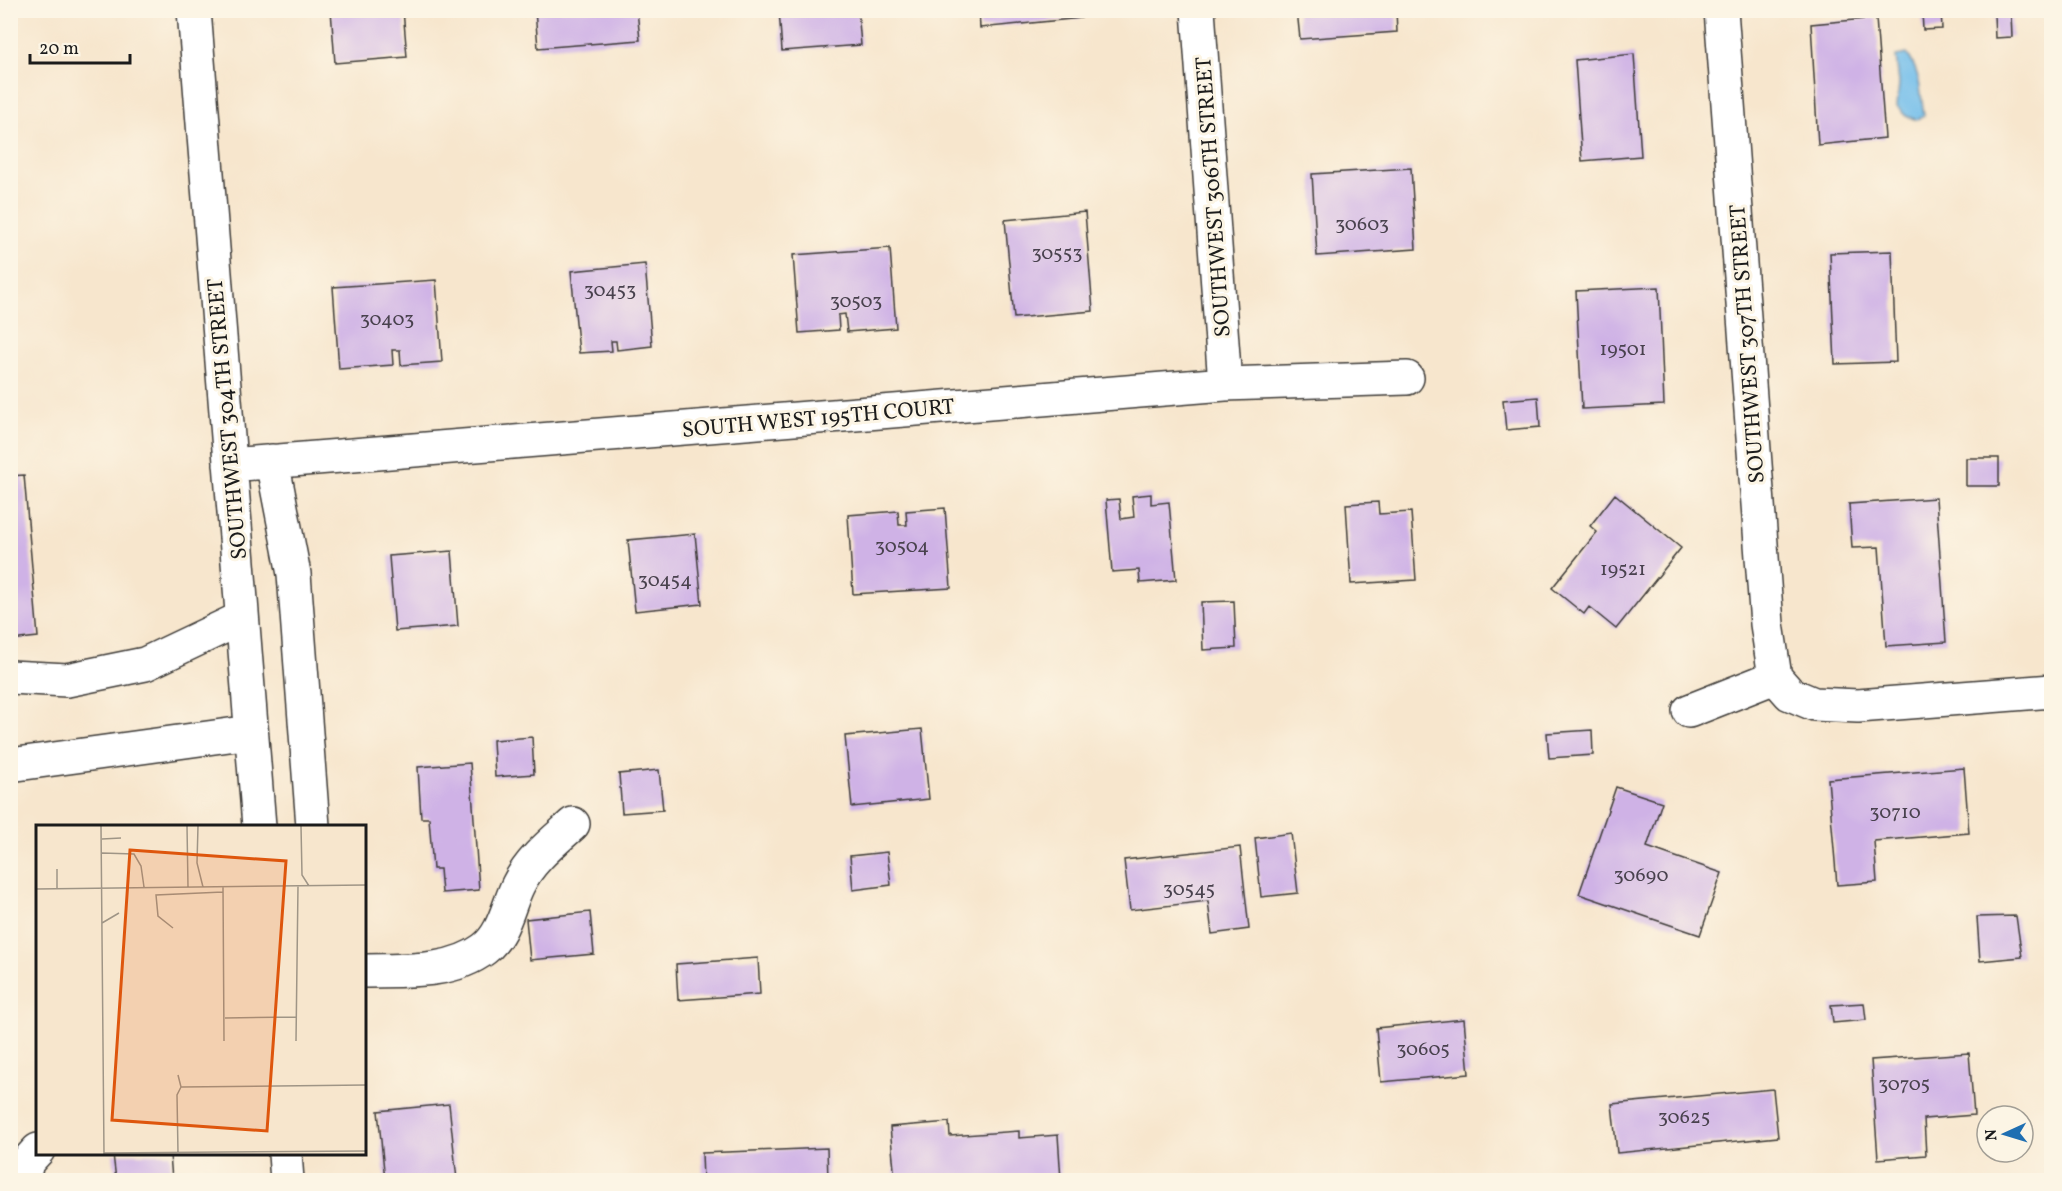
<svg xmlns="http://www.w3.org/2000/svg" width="2062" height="1191" viewBox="0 0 2062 1191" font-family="Vollkorn,serif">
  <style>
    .water { fill: #72beeb; stroke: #476d84; stroke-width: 1.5 }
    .building { fill: #cfb2e6 }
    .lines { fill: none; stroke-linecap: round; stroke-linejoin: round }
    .minor-casing { stroke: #3d3a37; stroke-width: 36 }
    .minor { stroke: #fff; stroke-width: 33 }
    .labels { text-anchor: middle; stroke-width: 6; stroke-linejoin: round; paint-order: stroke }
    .number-label { font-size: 20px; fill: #49424e }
    .street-label { font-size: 22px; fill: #1c1c1c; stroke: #fcf5e5 }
    .inset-road { fill: none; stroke: #9f9586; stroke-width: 1.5 }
    .view { fill: #de560d; fill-opacity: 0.15; stroke: #de560d; stroke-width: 3 }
    .inset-edge { fill: none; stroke: #1c1c1c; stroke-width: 3 }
  </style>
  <rect width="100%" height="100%" fill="#fcf5e5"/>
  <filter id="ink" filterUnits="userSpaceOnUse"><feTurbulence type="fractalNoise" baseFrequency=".0167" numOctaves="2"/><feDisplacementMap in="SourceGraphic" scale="12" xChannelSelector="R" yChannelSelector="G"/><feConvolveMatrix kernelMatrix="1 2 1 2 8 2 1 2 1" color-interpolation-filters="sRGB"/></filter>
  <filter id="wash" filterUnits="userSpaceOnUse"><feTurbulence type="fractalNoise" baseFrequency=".008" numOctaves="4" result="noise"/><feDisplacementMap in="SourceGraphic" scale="24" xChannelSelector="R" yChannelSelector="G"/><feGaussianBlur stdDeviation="1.35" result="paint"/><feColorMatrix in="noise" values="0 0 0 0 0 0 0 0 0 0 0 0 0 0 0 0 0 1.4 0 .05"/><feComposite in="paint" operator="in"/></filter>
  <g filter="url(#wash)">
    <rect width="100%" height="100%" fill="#f7e6cd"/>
    <path class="water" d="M1907,54C1921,73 1920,92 1924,115L1917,120L1906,116L1897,107L1899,83L1896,56Z"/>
    <g id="blocks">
      <path class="building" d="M331,10H403L407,57L335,63Z
        M535,10H637L640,40L538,48Z
        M779,10H858L861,45L782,51Z
        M979,10H1080L1081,18L980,28Z
        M1297,10H1396L1397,32L1300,39Z
        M1922,10H1941L1942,29L1923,30Z
        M1994,14H2011L2012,37L1995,38Z
        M1876,18L1885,138L1818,145L1811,24Z
        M1634,54L1641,156L1582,161L1575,60Z
        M1411,168L1416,249L1317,256L1312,174Z
        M1085,212L1093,311L1014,318L1005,220Z
        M890,248L896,328L847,332L845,314L838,315L839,330L799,333L793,255Z
        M1892,251L1896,362L1835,364L1830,253Z
        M645,264L652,346L617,350L616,341H611L612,351L579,353L571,271Z
        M436,280L442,362L401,365L400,350H392L393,365L339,369L333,287Z
        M1659,287L1664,405L1582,409L1576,291Z
        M1538,397L1540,427L1506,430L1503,400Z
        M1966,458H1999V486H1966Z
        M24,475L38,637L10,640V476Z
        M1151,494V504L1169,502L1176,580L1140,583L1139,570L1112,572L1106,500L1119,499L1121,519L1134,517L1132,496Z
        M1615,494L1681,548L1616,629L1589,607L1584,614L1552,588L1597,532L1590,526Z
        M1936,498L1946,642L1886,646L1879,547L1852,548L1849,504Z
        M1378,502L1379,514L1411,512L1416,580L1351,584L1346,504Z
        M945,508L951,588L853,594L848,515L898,511L899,525H907L906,511Z
        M695,534L702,604L635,611L628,540Z
        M452,551L458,626L395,631L389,556Z
        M1234,601L1236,648L1203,650L1201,602Z
        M922,729L929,799L852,807L845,736Z
        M1592,730L1593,755L1549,758L1547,733Z
        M532,737L534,774L495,777L493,740Z
        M470,763L479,890L442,893L440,869H433L429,818H421L418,767Z
        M1964,768L1969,833L1874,841L1877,882L1837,885L1828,779Z
        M659,770L663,810L622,813L619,774Z
        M1616,787L1662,802L1647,847L1722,873L1700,935L1579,894Z
        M1291,833L1298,893L1261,897L1255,838Z
        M1240,847L1249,929L1212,934L1208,901L1130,910L1124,860Z
        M887,852L891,885L853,890L850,856Z
        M590,912L594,954L530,960L526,919Z
        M2016,916L2022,957L1980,961L1977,917Z
        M758,958L760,994L678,1000L676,964Z
        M1864,1003L1866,1020L1833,1023L1831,1005Z
        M1464,1019L1469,1074L1381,1082L1376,1028Z
        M1969,1053L1974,1115L1924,1119L1926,1155L1878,1159L1871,1060Z
        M1773,1089L1778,1137L1617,1153L1612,1104Z
        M449,1104L457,1180H385L378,1111Z
        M949,1122L950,1136L1019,1131V1138L1058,1135L1061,1180H895L890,1127Z
        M827,1148L828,1180H703L702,1153Z
        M113,1154H170L172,1180H116Z"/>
    </g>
  </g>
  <g filter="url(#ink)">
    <use href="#blocks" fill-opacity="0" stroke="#3d3a37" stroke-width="1.5"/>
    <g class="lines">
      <g class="minor-casing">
        <path id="minor" d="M194,10L259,826
          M1198,10L1225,384
          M1721,10L1767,624L1775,677L1790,694L1814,704L1858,706L2052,691
          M272,461L294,574L313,826
          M230,465L1225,384L1407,378
          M10,677L67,680L145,664L242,618
          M1689,711L1775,677
          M10,765L251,732
          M364,971C403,970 451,974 484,949C504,934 508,905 518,885C530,860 553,842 573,824
          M285,1154L287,1180
          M23,1180L27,1162L38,1150"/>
      </g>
      <use href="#minor" class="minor"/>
    </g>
  </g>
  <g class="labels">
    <g class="number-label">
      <text x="1362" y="230">30603</text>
      <text x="1057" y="259">30553</text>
      <text x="610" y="296">30453</text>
      <text x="856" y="307">30503</text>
      <text x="387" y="325">30403</text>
      <text x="1623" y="355">19501</text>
      <text x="902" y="552">30504</text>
      <text x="1623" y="575">19521</text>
      <text x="665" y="586">30454</text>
      <text x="1895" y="818">30710</text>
      <text x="1641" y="881">30690</text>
      <text x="1189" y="895">30545</text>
      <text x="1423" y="1055">30605</text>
      <text x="1904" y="1090">30705</text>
      <text x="1684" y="1123">30625</text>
    </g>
    <g class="street-label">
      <text transform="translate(1212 197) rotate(-94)" y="8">SOUTHWEST 306TH STREET</text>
      <text transform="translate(1746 344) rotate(-94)" y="8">SOUTHWEST 307TH STREET</text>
      <text transform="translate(818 417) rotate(-5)" y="8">SOUTH WEST 195TH COURT</text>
      <text transform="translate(226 419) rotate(-95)" y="8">SOUTHWEST 304TH STREET</text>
    </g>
  </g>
  <g transform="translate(36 825)">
    <rect width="330" height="330" fill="#f7e6cd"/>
    <path class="inset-road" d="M65,1L68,329M151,1L152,62M162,1L161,38L167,62M265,1L266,50L273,61M66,14L85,13M66,28L98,29L105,41L108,62M187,62L188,216M0,64L330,60M21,64V44M66,98L83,88M137,103L122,91L120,70L187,67M189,193L261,192M260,216L262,61M145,262L330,260M68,328L330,326M142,328L141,270L145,262L142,250"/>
    <path class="view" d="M94,25L250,36L231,306L76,295Z"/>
    <rect width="330" height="330" class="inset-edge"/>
  </g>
  <rect width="2062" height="1191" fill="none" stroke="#fcf5e5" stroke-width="36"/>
  <g transform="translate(2005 1134) rotate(266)"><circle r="28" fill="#fcf5e5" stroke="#a29e95" stroke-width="1.5"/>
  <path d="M0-4.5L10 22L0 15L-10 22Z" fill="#1f6fb2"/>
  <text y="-9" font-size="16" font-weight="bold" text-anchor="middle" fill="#1c1c1c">N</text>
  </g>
  <path d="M30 54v9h100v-9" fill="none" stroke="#1c1c1c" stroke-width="3"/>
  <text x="39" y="54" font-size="18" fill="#1c1c1c" stroke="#fcf5e5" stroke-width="4.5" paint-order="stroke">20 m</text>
</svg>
